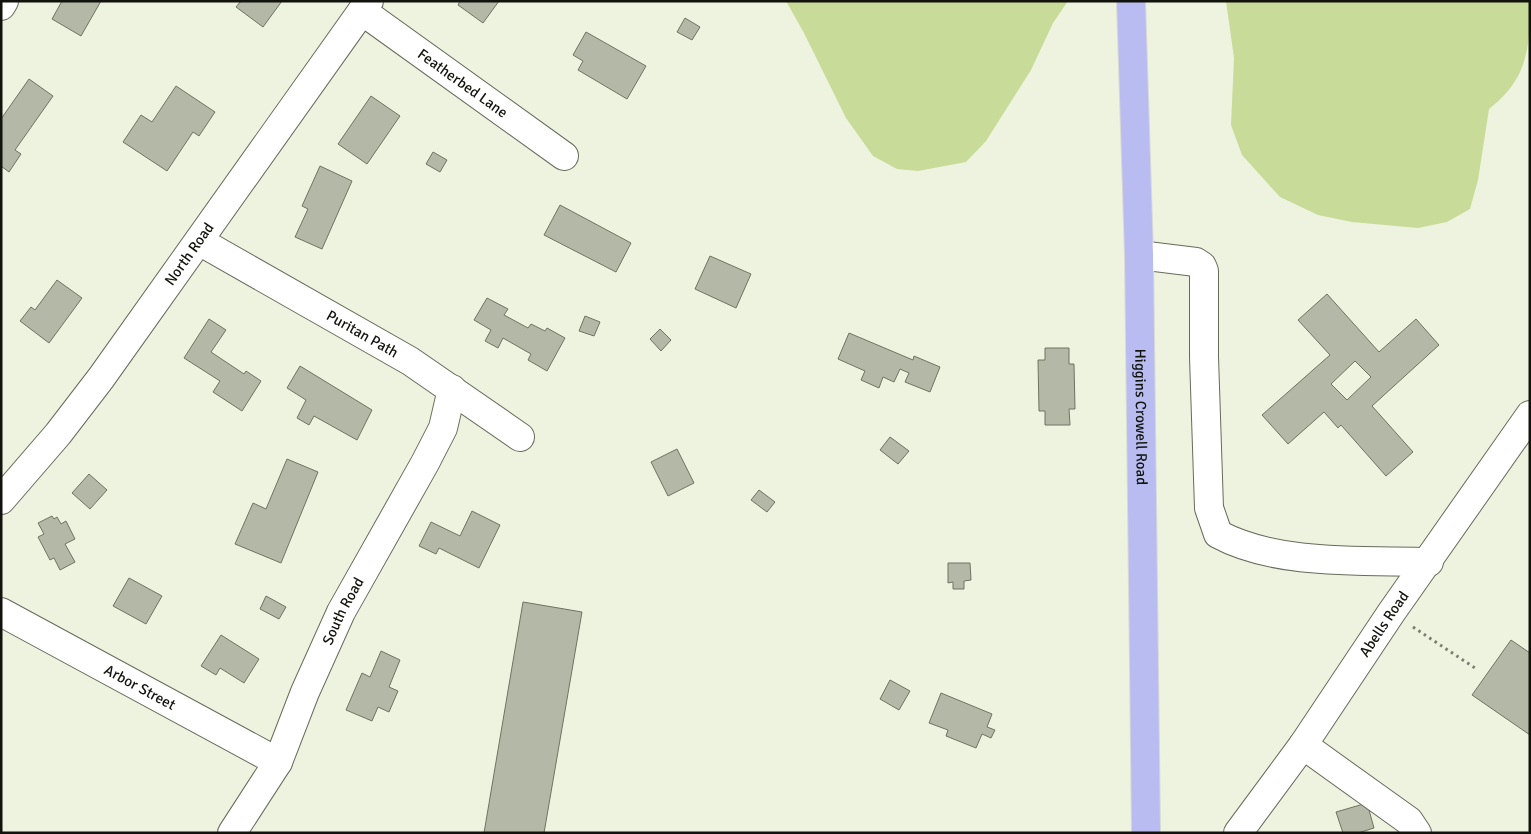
<svg xmlns="http://www.w3.org/2000/svg" width="1531" height="834" viewBox="0 0 1531 834" font-family="Signika,sans-serif">
  <style>
    .green { fill: #c8db99 }
    .building { fill: #b3b9a6; stroke: #6e7462; fill-rule: evenodd }
    .lines { fill: none; stroke-linecap: round; stroke-linejoin: round }
    .minor-casing { stroke: #666b5a; stroke-width: 30 }
    .major-casing { stroke: #d9d9d8; stroke-width: 30 }
    .path { stroke: #7a7e70; stroke-width: 3; stroke-dasharray: 2.5 4; stroke-linecap: butt }
    .minor { stroke: #fff; stroke-width: 28 }
    .major { stroke: #b8bcf0; stroke-width: 28 }
    .labels { text-anchor: middle; stroke-width: 4.5; stroke-linejoin: round; paint-order: stroke }
    .street-label { font-size: 15px; fill: #11130c; stroke: #fff }
  </style>
  <rect width="100%" height="100%" fill="#edf3df"/>
  <path class="green" d="M786,1H1068L1053,23L1031,70L986,141L966,162L918,171L897,169L873,156L846,118L804,33Z
    M1226,1H1530C1530,47 1528,79 1489,109L1478,180L1470,209L1447,222L1418,228L1352,222L1318,215L1280,197L1242,155L1231,125L1234,58Z"/>
  <path class="building" d="M62,1H101L81,36L52,19Z
    M241,1H282L263,27L236,7Z
    M460,1H499L483,23L458,5Z
    M685,18L700,27L692,40L677,32Z
    M586,32L646,66L627,99L578,70L583,61L573,55Z
    M29,79L53,96L15,150L21,154L9,172L1,166V119Z
    M176,86L215,112L199,136L193,132L167,171L123,142L141,115L152,122Z
    M371,96L400,116L367,164L338,144Z
    M433,152L447,160L440,172L426,164Z
    M320,166L352,181L322,249L295,237L308,209L302,206Z
    M560,205L631,243L616,272L544,235Z
    M710,256L751,274L736,308L695,289Z
    M57,280L82,298L49,343L20,321L31,307L35,310Z
    M1327,294L1379,352L1416,319L1439,345L1372,406L1413,452L1386,476L1341,425L1338,428L1324,412L1288,444L1262,415L1330,355L1298,320ZM1355,361L1371,377L1347,400L1331,384Z
    M487,298L508,309L504,315L528,328L531,324L545,331L547,328L565,338L547,371L528,360L531,354L503,338L498,348L485,341L491,330L474,320Z
    M585,316L600,322L594,336L579,331Z
    M209,319L226,330L211,352L244,374L246,371L261,381L242,411L213,392L220,381L184,358Z
    M660,329L671,340L661,351L650,339Z
    M849,333L913,360L914,356L940,367L930,392L905,382L909,373L900,369L894,382L883,377L879,388L861,380L865,371L838,359Z
    M1045,348H1069V364H1074L1075,409H1069L1070,425H1045V411H1039L1038,360H1045Z
    M300,366L372,410L357,440L314,416L309,425L297,418L306,400L287,388Z
    M890,437L909,451L898,464L880,450Z
    M677,449L694,483L668,496L651,462Z
    M287,459L318,472L281,563L235,544L253,503L266,509Z
    M89,474L107,490L90,509L72,493Z
    M759,490L775,502L767,512L751,500Z
    M472,511L500,525L479,568L439,548L436,554L419,546L431,522L460,536Z
    M52,516L54,519L57,517L61,524L66,521L75,539L65,544L75,562L60,570L54,558L50,560L38,537L44,534L38,523Z
    M948,563H970L971,580L964,581V589H953V582L948,583Z
    M129,578L162,596L146,624L113,606Z
    M266,596L286,607L279,619L260,609Z
    M523,602L582,612L544,833H484Z
    M221,635L259,659L244,683L220,668L216,675L201,666Z
    M1511,640L1530,653V735L1472,695Z
    M381,651L400,660L389,687L398,691L389,712L378,707L372,721L346,710L362,673L370,677Z
    M890,680L910,691L899,710L880,699Z
    M941,693L992,714L987,727L995,730L991,738L982,734L976,748L946,736L948,730L929,723Z
    M1367,803L1374,828L1358,833H1343L1336,812Z"/>
  <g class="lines">
    <g class="minor-casing">
      <g id="minor">
        <path d="M1,6L4,1"/>
        <path id="s1" d="M362,11L564,156"/>
        <path id="s2" d="M199,241L410,361L520,437"/>
        <path d="M1139,255L1196,262L1202,266L1204,271V357L1209,508L1218,534C1277,566 1363,560 1429,562"/>
        <path id="s3" d="M1,500L58,434L101,378L369,1"/>
        <path id="s4" d="M1,612L278,762"/>
        <path d="M1303,745L1409,821L1417,833"/>
        <path id="s5" d="M232,833L278,762L305,692L341,612L425,463L443,428L452,389"/>
        <path id="s6" d="M1238,833L1303,745L1391,613L1530,415"/>
      </g>
    </g>
    <g class="major-casing">
      <g id="major">
        <path id="s7" d="M1131,1L1139,255L1146,833"/>
      </g>
    </g>
    <path class="path" d="M1413,627L1475,668"/>
    <use href="#minor" class="minor"/>
    <use href="#major" class="major"/>
  </g>
  <g class="labels">
    <g class="street-label">
      <text dy="5" stroke="none"><textPath href="#s1" startOffset="124">Featherbed Lane</textPath></text>
      <text dy="5" stroke="none"><textPath href="#s3" startOffset="310">North Road</textPath></text>
      <text dy="5" stroke="none"><textPath href="#s2" startOffset="188">Puritan Path</textPath></text>
      <text dy="5" stroke="none"><textPath href="#s7" startOffset="416">Higgins Crowell Road</textPath></text>
      <text dy="5" stroke="none"><textPath href="#s5" startOffset="249">South Road</textPath></text>
      <text dy="5" stroke="none"><textPath href="#s6" startOffset="255">Abells Road</textPath></text>
      <text dy="5" stroke="none"><textPath href="#s4" startOffset="158">Arbor Street</textPath></text>
    </g>
  </g>
  <rect width="1531" height="834" fill="none" stroke="#11130c" stroke-width="5"/>
</svg>
